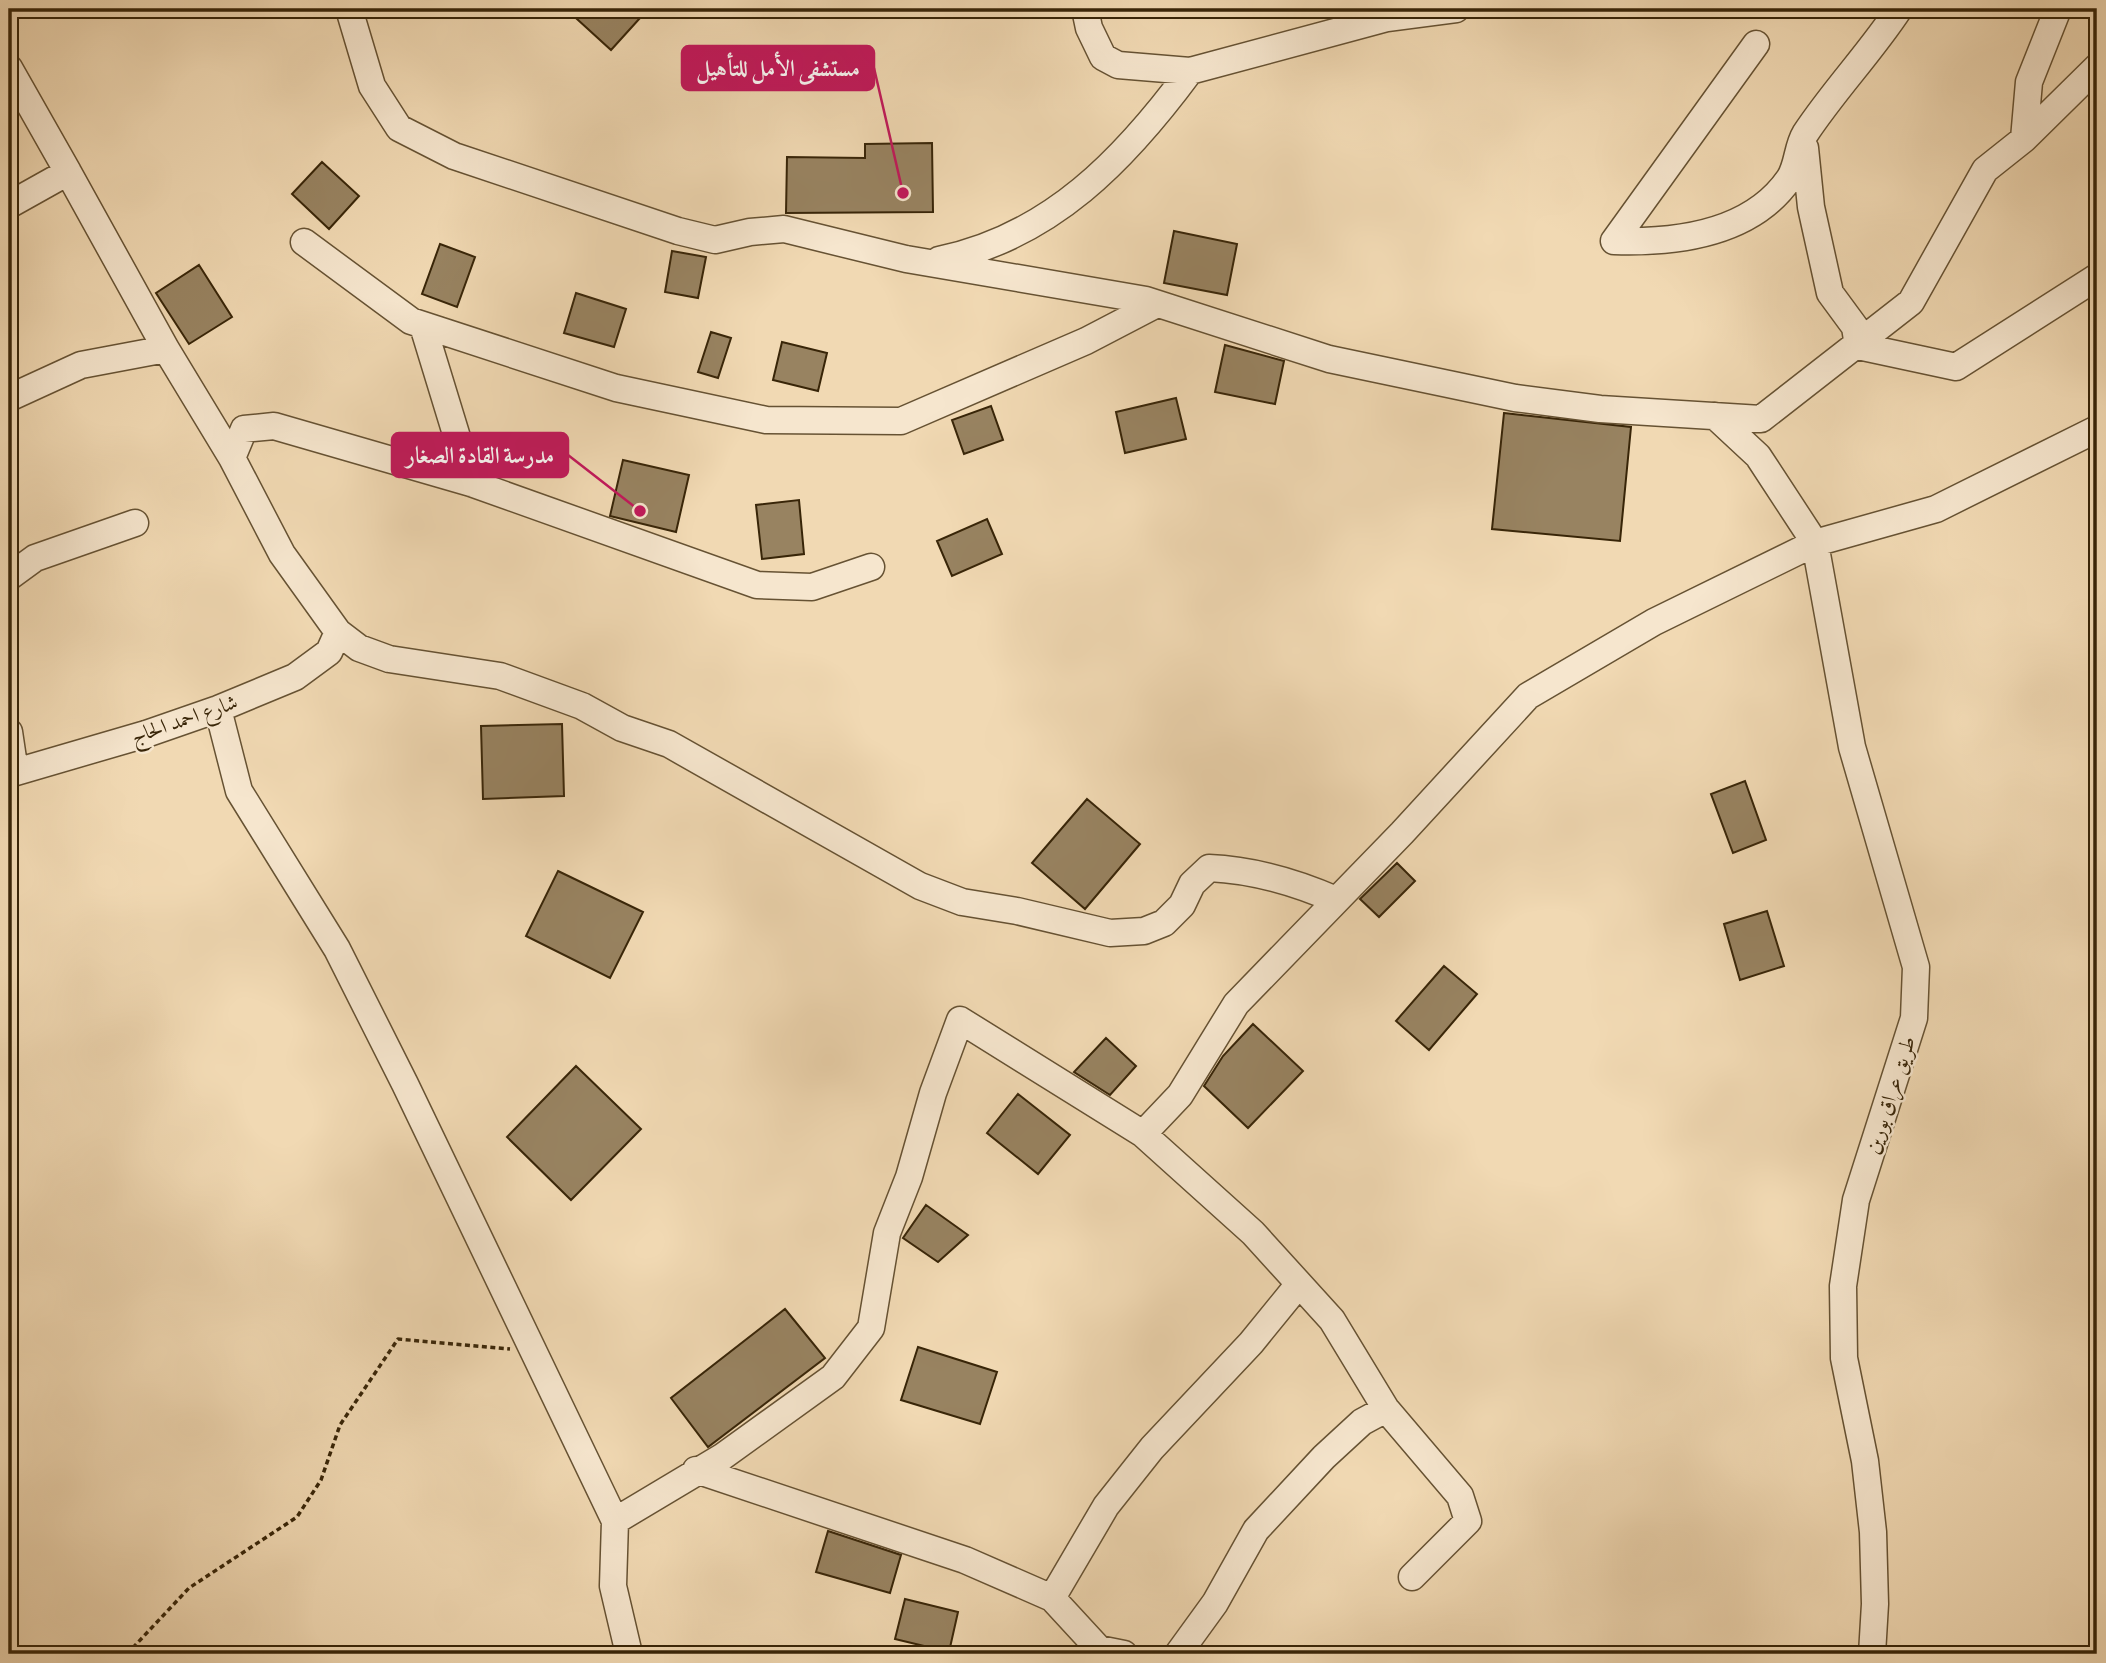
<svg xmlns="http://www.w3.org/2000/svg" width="2106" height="1663" viewBox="0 0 2106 1663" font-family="'Libre Bodoni',Amiri,serif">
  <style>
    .building { fill: #988361; stroke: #382508; stroke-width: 2 }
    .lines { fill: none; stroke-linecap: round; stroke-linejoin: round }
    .minor-casing { stroke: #665233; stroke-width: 29 }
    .path { stroke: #382508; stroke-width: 3.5; stroke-dasharray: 5 3.5; stroke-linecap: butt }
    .minor { stroke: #f6e6ce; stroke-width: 26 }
    .labels { text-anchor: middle; stroke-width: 5; stroke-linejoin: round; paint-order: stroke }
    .street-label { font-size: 21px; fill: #382508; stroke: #f6e6ce }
    .leader { fill: none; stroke: #c2185b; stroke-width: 2.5 }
    .callout-dot { fill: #c2185b; stroke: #f6e6ce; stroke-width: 2.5 }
    .callout { fill: #c2185b; stroke: #c2185b; stroke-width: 2.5 }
    .callout-label { font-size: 23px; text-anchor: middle; font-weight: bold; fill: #fff }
  </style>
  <rect width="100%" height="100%" fill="#f1d9b3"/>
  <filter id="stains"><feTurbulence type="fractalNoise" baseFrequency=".00286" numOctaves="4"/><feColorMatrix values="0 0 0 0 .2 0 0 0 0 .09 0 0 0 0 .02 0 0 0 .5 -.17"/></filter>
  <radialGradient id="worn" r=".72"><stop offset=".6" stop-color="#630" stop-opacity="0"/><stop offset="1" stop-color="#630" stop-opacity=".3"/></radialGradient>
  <path class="building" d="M566,9H630L640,18L611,50Z
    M932,143L933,212L786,213L787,157L865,158V144Z
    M322,162L359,196L329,229L292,194Z
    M1174,231L1237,244L1227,295L1164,283Z
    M440,244L475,257L457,307L422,294Z
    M672,251L706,257L698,298L665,292Z
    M199,265L232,317L189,344L156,293Z
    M576,293L626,309L614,347L564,333Z
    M711,332L731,338L718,378L698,372Z
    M782,342L827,353L818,391L773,380Z
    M1225,345L1284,361L1275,404L1215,392Z
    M1176,398L1186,439L1125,453L1116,412Z
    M991,406L1003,440L964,454L952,420Z
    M1504,413L1631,427L1620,541L1492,529Z
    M623,460L689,475L676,532L610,516Z
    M799,500L804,554L762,559L756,505Z
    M987,519L1002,554L952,576L937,541Z
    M562,724L564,796L483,799L481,726Z
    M1745,781L1766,840L1733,853L1711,794Z
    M1087,799L1140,844L1085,909L1032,863Z
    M1397,863L1415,881L1379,917L1360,899Z
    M558,871L643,912L610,978L526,936Z
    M1767,911L1784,966L1740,980L1724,924Z
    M1444,966L1477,994L1429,1050L1396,1021Z
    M1253,1024L1303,1071L1248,1128L1204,1086L1223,1056Z
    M1106,1038L1136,1066L1110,1095L1074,1072Z
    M576,1066L641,1129L571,1200L507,1137Z
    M1018,1094L1070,1135L1038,1174L987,1133Z
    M926,1205L968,1235L938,1262L903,1238Z
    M785,1309L825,1358L708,1447L671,1398Z
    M918,1347L997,1372L980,1424L901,1400Z
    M828,1531L901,1555L890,1593L816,1572Z
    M905,1599L958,1612L949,1652L895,1639Z"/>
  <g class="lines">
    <g class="minor-casing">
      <path id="minor" d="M349,9L372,86L399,128L454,156L678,231L715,240L750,232L784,229L906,259L1146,300L1329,359L1515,398L1600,409L1761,419L1911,302L1985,170L2024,139L2097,67
        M1085,9L1089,28L1103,57L1118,65L1190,71L1387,18L1456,9
        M9,68L68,172
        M2024,139L2029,82L2058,9
        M1805,148L1811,207L1830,293L1855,327L1858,346
        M9,205L68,172L166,349L232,458
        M1614,241C1676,243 1751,234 1789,179C1798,166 1797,147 1805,134C1834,90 1870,53 1899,9
        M1614,241L1756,44
        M304,242L411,321L616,388L766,420L901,421L1086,341L1157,304
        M939,260C1051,237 1125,159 1190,71
        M423,326L471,483
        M1858,346L1956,367L2097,277
        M9,398L81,365L166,349
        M1715,416L1758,456L1815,543L1852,747L1916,967L1914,1018L1856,1200L1843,1286L1844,1358L1865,1461L1873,1532L1875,1604L1872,1654
        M871,567L812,587L757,585L471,483L274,426L244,429L232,458L282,554L338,632L359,648L389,659L500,676L582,706L622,728L669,744L920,886L962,902L1017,911L1110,933L1144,931L1164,923L1182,905L1192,884L1209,868C1255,870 1295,882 1336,900
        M9,577L35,558L135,523
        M218,709L239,791L337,949L405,1084L615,1521L613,1586L629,1654
        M9,732L15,772
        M9,774L146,734L218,709L295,677L329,652L338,632
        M1143,1134L1180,1095L1236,1004L1402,833L1528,696L1654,622L1815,543L1936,509L2097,429
        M696,1470L965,1560L1052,1598L1099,1649L1098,1654
        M615,1521L722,1457L833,1377L871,1328L887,1233L909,1177L933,1093L960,1020L1143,1134L1253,1233L1332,1320L1386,1409L1460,1496L1468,1521L1412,1577
        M1052,1598L1106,1506L1152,1448L1251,1343L1299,1284
        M1099,1649L1124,1654
        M1178,1654L1215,1603L1256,1530L1324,1457L1362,1422L1386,1409"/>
    </g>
    <path class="path" d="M127,1654L189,1588L297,1517L321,1480L340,1425L398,1339L510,1349"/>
    <use href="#minor" class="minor"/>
  </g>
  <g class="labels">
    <g class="street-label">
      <text transform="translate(184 719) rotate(-19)" y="7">شارع احمد الحاج</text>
      <text transform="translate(1890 1095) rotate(-72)" y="7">طريق عراق بورين</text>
    </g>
  </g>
  <path class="leader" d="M903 193L874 68M640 511L568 455"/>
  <g class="callout-dot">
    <circle cx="903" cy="193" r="7"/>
    <circle cx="640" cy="511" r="7"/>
  </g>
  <g class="callout">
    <rect x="682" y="46" width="192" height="44" rx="7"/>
    <rect x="392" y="433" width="176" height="44" rx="7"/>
  </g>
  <g class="callout-label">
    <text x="778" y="76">مستشفى الأمل للتأهيل</text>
    <text x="480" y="463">مدرسة القادة الصغار</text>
  </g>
  <rect width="2106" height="1663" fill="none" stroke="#f1d9b3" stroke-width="35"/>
  <rect x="10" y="10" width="2085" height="1642" fill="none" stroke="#382508" stroke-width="3.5"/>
  <rect x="18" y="18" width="2071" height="1628" fill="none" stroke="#382508" stroke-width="2"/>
  <rect width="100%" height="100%" filter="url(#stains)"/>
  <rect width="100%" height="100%" fill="url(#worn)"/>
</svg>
